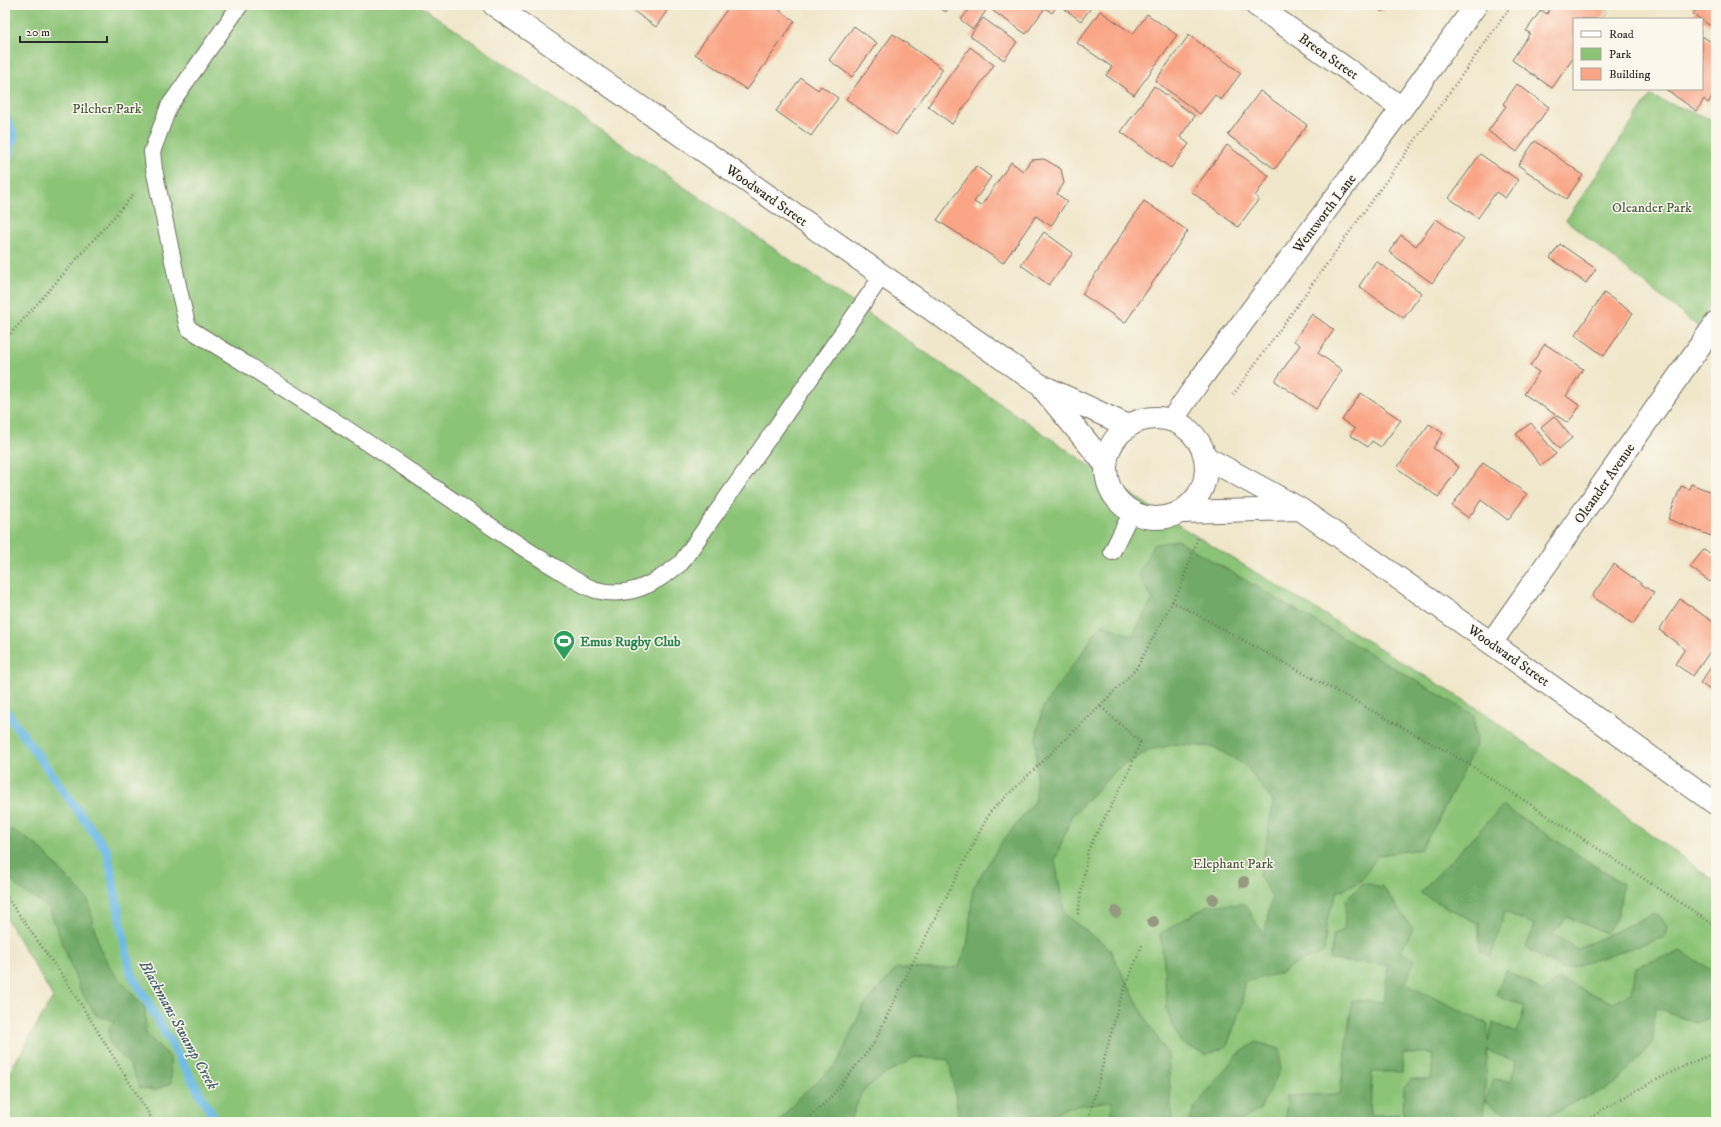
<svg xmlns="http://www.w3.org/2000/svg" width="1721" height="1127" viewBox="0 0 1721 1127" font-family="'IM FELL DW Pica',serif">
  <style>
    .green { fill: #8cc477; stroke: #5c7851 }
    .forest { fill: #71aa68; stroke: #4e6a4a }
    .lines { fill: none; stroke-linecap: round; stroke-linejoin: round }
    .stream { stroke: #6bb9e5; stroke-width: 9 }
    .building { fill: #faa586 }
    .service-casing { stroke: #706d63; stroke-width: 18 }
    .minor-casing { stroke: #706d63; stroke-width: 24 }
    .tertiary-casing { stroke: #706d63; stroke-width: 24 }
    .path { stroke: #706d63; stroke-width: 2.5; stroke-dasharray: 1 3; stroke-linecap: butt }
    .service { stroke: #fff; stroke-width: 16 }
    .minor { stroke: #fff; stroke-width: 22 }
    .tertiary { stroke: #fff; stroke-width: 22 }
    .tree { fill: #949980 }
    .labels { text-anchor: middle; stroke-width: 3; stroke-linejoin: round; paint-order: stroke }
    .street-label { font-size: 14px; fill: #2b2b2b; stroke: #fbf7ec }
    .park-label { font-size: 14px; fill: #485942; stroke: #fbf7ec }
    .leisure-label { font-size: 14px; font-weight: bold; fill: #27864d; stroke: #fbf7ec; text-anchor: start }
    .water-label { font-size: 15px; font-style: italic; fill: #415d6c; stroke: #fbf7ec }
  </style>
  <rect width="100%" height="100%" fill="#fbf7ec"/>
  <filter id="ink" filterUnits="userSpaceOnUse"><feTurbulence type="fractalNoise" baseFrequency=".025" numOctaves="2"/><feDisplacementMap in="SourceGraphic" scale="8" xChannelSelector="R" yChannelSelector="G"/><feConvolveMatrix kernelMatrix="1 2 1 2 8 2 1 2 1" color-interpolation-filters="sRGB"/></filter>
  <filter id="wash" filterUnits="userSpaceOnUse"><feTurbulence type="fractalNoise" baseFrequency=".012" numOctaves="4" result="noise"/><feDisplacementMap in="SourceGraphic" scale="16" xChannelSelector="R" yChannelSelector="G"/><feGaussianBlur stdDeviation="0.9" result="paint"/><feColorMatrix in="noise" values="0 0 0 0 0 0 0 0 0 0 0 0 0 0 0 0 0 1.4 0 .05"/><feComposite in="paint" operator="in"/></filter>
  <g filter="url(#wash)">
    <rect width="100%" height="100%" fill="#f0e7cb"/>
    <path class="green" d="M5,5H419L1162,515L1482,711L1716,882V1122H5V1080L53,997L5,916Z
      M1650,96L1716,121V298L1697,326L1566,220Z"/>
    <path class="forest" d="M1177,540L1474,715L1476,745L1439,819L1421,849L1378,855L1361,881L1337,892L1327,919L1324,952L1291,966L1281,973L1244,982L1243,1002L1227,1046L1207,1055L1181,1043L1167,1011L1164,964L1160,934L1208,905L1245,904L1264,936L1272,896L1259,876L1266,845L1273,802L1246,766L1214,747L1176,744L1150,750L1117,769L1071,817L1055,861L1065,915L1109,948L1148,1023L1168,1055L1172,1122H1110L1112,1101L1068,1107L1049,1117L1052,1122H960L949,1060L915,1057L886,1074L862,1091L850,1122H779L799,1097L837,1064L863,1007L897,968L938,969L959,967L968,941L973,888L1001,843L1036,800V737L1043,707L1102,624L1132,636L1153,599L1138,575L1153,545Z
      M1503,806L1623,884L1618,916L1606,933L1567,917L1552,934L1578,949L1654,913L1668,925L1665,937L1563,970L1526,947L1535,925L1505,912L1491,956L1479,951V924L1420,893Z
      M11,829L38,846L88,900L99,947L113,972L145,1008L146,1034L170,1057L171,1083L156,1090L140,1088L130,1065L109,1043V1028L115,1021L97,1016L80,990L49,908L17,887L5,870V834Z
      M1363,883L1383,887L1413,929L1401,951L1414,960L1406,984L1488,1024V1042L1493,1023L1517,1033L1525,1006L1496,995L1506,970L1543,991L1559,979L1613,1003L1632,992L1636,967L1681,951L1716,973V1016L1696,1023L1655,1007L1653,1042L1615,1084L1533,1122H1522L1485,1102L1493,1079L1511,1081L1516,1061L1487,1051L1483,1122H1403L1404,1087L1412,1079H1431L1433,1053H1403L1402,1072H1372L1370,1115L1398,1114L1397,1122H1319V1119L1285,1118L1287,1096L1340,1094L1352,1000L1384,1002L1388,965L1330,960L1334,934L1344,930L1346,900Z
      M1256,1042L1280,1049V1070L1260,1110L1239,1122H1189L1195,1107L1236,1056Z"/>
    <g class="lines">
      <path class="stream" d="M5,115L14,136L5,165
        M5,710L107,851L130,971L216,1122
        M1712,1122L1716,1120"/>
    </g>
    <g id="blocks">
      <path class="building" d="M625,5H671L656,27Z
        M730,5H772L795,21L747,90L695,54Z
        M936,5H951L946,12Z
        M972,5H990L973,29L961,20Z
        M997,5H1058L1052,13L1045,8L1026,34L993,11Z
        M1059,5H1093L1081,21Z
        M1373,5H1387L1382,12Z
        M1542,5H1598L1606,11L1601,19H1574V57L1552,88L1512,60L1530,33L1526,31L1541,10L1547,14L1549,10Z
        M1689,5H1716V23L1713,21L1709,25L1693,14L1696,10Z
        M1100,11L1133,34L1147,14L1177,35L1134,95L1106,75L1112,67L1077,43Z
        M983,18L1017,42L1004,60L970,36Z
        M854,26L877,43L852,77L829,60Z
        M893,34L943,69L896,135L846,99Z
        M1189,35L1241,73L1221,100L1215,95L1200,114L1155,81Z
        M1702,36L1716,45V91L1708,103L1704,99L1697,111L1665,89H1702Z
        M970,47L994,65L952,124L928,106Z
        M801,78L818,90L821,86L838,98L811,136L776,111Z
        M1517,84L1549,107L1517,152L1488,131L1506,106L1503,104Z
        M1154,86L1195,116L1180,137L1189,144L1171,168L1121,132Z
        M1260,91L1307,125L1275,169L1228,135Z
        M1535,141L1583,175L1566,199L1518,165Z
        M1227,145L1269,176L1255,196L1259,199L1238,227L1192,192Z
        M1480,154L1518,180L1505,198L1496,192L1478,218L1449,198Z
        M1044,159L1061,169L1064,183L1057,194L1067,201L1051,226L1036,216L1003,263L937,220L976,166L991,177L974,202L981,206L1011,162L1023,171L1031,160Z
        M1144,201L1188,231L1125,323L1082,294Z
        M1436,219L1464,239L1432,283L1389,252L1401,235L1416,246Z
        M1044,232L1073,253L1049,285L1021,265Z
        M1560,244L1596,269L1586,283L1550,258Z
        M1376,261L1422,293L1404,318L1359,286Z
        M1604,293L1633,313L1604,356L1575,335Z
        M1312,314L1334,330L1318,353L1342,370L1316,409L1275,381L1300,345L1294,341Z
        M1545,344L1583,369L1566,396L1580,406L1568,423L1524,394L1539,372L1530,366Z
        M1361,393L1401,420L1381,447L1372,441L1368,447L1350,435L1355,429L1342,420Z
        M1554,416L1572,438L1559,449L1541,427Z
        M1531,423L1556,454L1541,466L1516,434Z
        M1429,424L1443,433L1433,448L1459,467L1438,497L1397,468Z
        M1483,463L1527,494L1508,520L1481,500L1469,518L1452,506Z
        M1691,484L1712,492L1710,496L1716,499V538L1668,519L1681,486L1689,489Z
        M1704,549L1716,558V574L1710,582L1690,567Z
        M1614,564L1654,593L1633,624L1592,596Z
        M1680,599L1716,624V643L1693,676L1675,664L1685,649L1659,630Z
        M1716,660V694L1700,683Z"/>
    </g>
  </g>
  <g filter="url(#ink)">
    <use href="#blocks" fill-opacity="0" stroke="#706d63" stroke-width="1"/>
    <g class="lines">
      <g class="service-casing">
        <path id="service" d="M240,5L169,106L152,152L154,169L179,290L188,328C274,381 359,436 442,493C480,519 517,545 556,568C569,576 582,586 596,590C630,599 656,583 681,563L882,276
          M1112,552L1131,513"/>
      </g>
      <g class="minor-casing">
        <path id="minor" d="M1256,5L1402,108
          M1172,420L1199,381L1402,108L1476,5
          M1491,643L1716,323"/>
      </g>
      <g class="tertiary-casing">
        <path id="tertiary" d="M494,5L1040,385L1128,426
          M1044,390L1106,465
          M1106 468a50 50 0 1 1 100 0a50 50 0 1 1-100 0Z
          M1205,457L1300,509L1491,643L1716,804
          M1182,512L1299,509"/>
      </g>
      <path class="path" d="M5,340L135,193
        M1233,395L1512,5
        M1172,601L1464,761L1716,926
        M5,895L67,982L154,1122
        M1078,914L1088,850L1128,774L1140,742L1100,706
        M805,1122L831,1097L873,1045L916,956L990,812L1100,706L1136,669L1182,584L1198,537
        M1088,1122L1119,1003L1143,943
        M1584,1122C1626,1094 1670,1072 1716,1052"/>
      <use href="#service" class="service"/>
      <use href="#minor" class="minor"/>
      <use href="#tertiary" class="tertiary"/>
    </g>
    <g class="tree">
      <circle cx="1244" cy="882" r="6"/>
      <circle cx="1213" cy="899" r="6"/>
      <circle cx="1116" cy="912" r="6"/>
      <circle cx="1153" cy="922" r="6"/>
    </g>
  </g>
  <defs>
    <g id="stadium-pin" transform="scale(1.15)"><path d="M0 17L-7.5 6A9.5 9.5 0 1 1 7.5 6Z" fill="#2e9e5b" stroke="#fbf7ec"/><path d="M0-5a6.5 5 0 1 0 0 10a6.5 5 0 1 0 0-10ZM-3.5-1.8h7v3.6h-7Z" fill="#fff"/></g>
  </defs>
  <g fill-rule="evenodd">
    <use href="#stadium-pin" x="564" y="641"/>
  </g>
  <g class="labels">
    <g class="street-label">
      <text transform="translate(1329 56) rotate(35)" y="5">Breen Street</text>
      <text transform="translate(767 195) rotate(35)" y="5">Woodward Street</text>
      <text transform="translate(1324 213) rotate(-53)" y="5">Wentworth Lane</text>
      <text transform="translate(1604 483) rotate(-55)" y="5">Oleander Avenue</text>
      <text transform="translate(1509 655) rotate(35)" y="5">Woodward Street</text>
    </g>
    <g class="park-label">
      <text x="107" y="113">Pilcher Park</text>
      <text x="1652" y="212">Oleander Park</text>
      <text x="1233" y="868">Elephant Park</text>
    </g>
    <g class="leisure-label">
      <text x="580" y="646">Emus Rugby Club</text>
    </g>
    <g class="water-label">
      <text transform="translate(179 1025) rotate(61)" y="5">Blackmans Swamp Creek</text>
    </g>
  </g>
  <rect width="1721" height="1127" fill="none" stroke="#fbf7ec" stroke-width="20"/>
  <rect x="1573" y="18" width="130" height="72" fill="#fbf7ec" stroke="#a8a59f"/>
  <rect x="1581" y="31" width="20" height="6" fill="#ffffff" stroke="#a8a59f"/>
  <text x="1609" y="38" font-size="12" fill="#2b2b2b">Road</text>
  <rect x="1581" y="48" width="20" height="12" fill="#8cc477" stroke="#a8a59f"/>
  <text x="1609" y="58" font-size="12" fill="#2b2b2b">Park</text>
  <rect x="1581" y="68" width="20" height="12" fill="#faa586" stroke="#a8a59f"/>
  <text x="1609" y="78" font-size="12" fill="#2b2b2b">Building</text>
  <path d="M20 36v6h87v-6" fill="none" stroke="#2b2b2b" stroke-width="2"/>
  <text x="26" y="36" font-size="12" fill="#2b2b2b" stroke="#fbf7ec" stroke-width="3" paint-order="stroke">20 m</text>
</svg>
